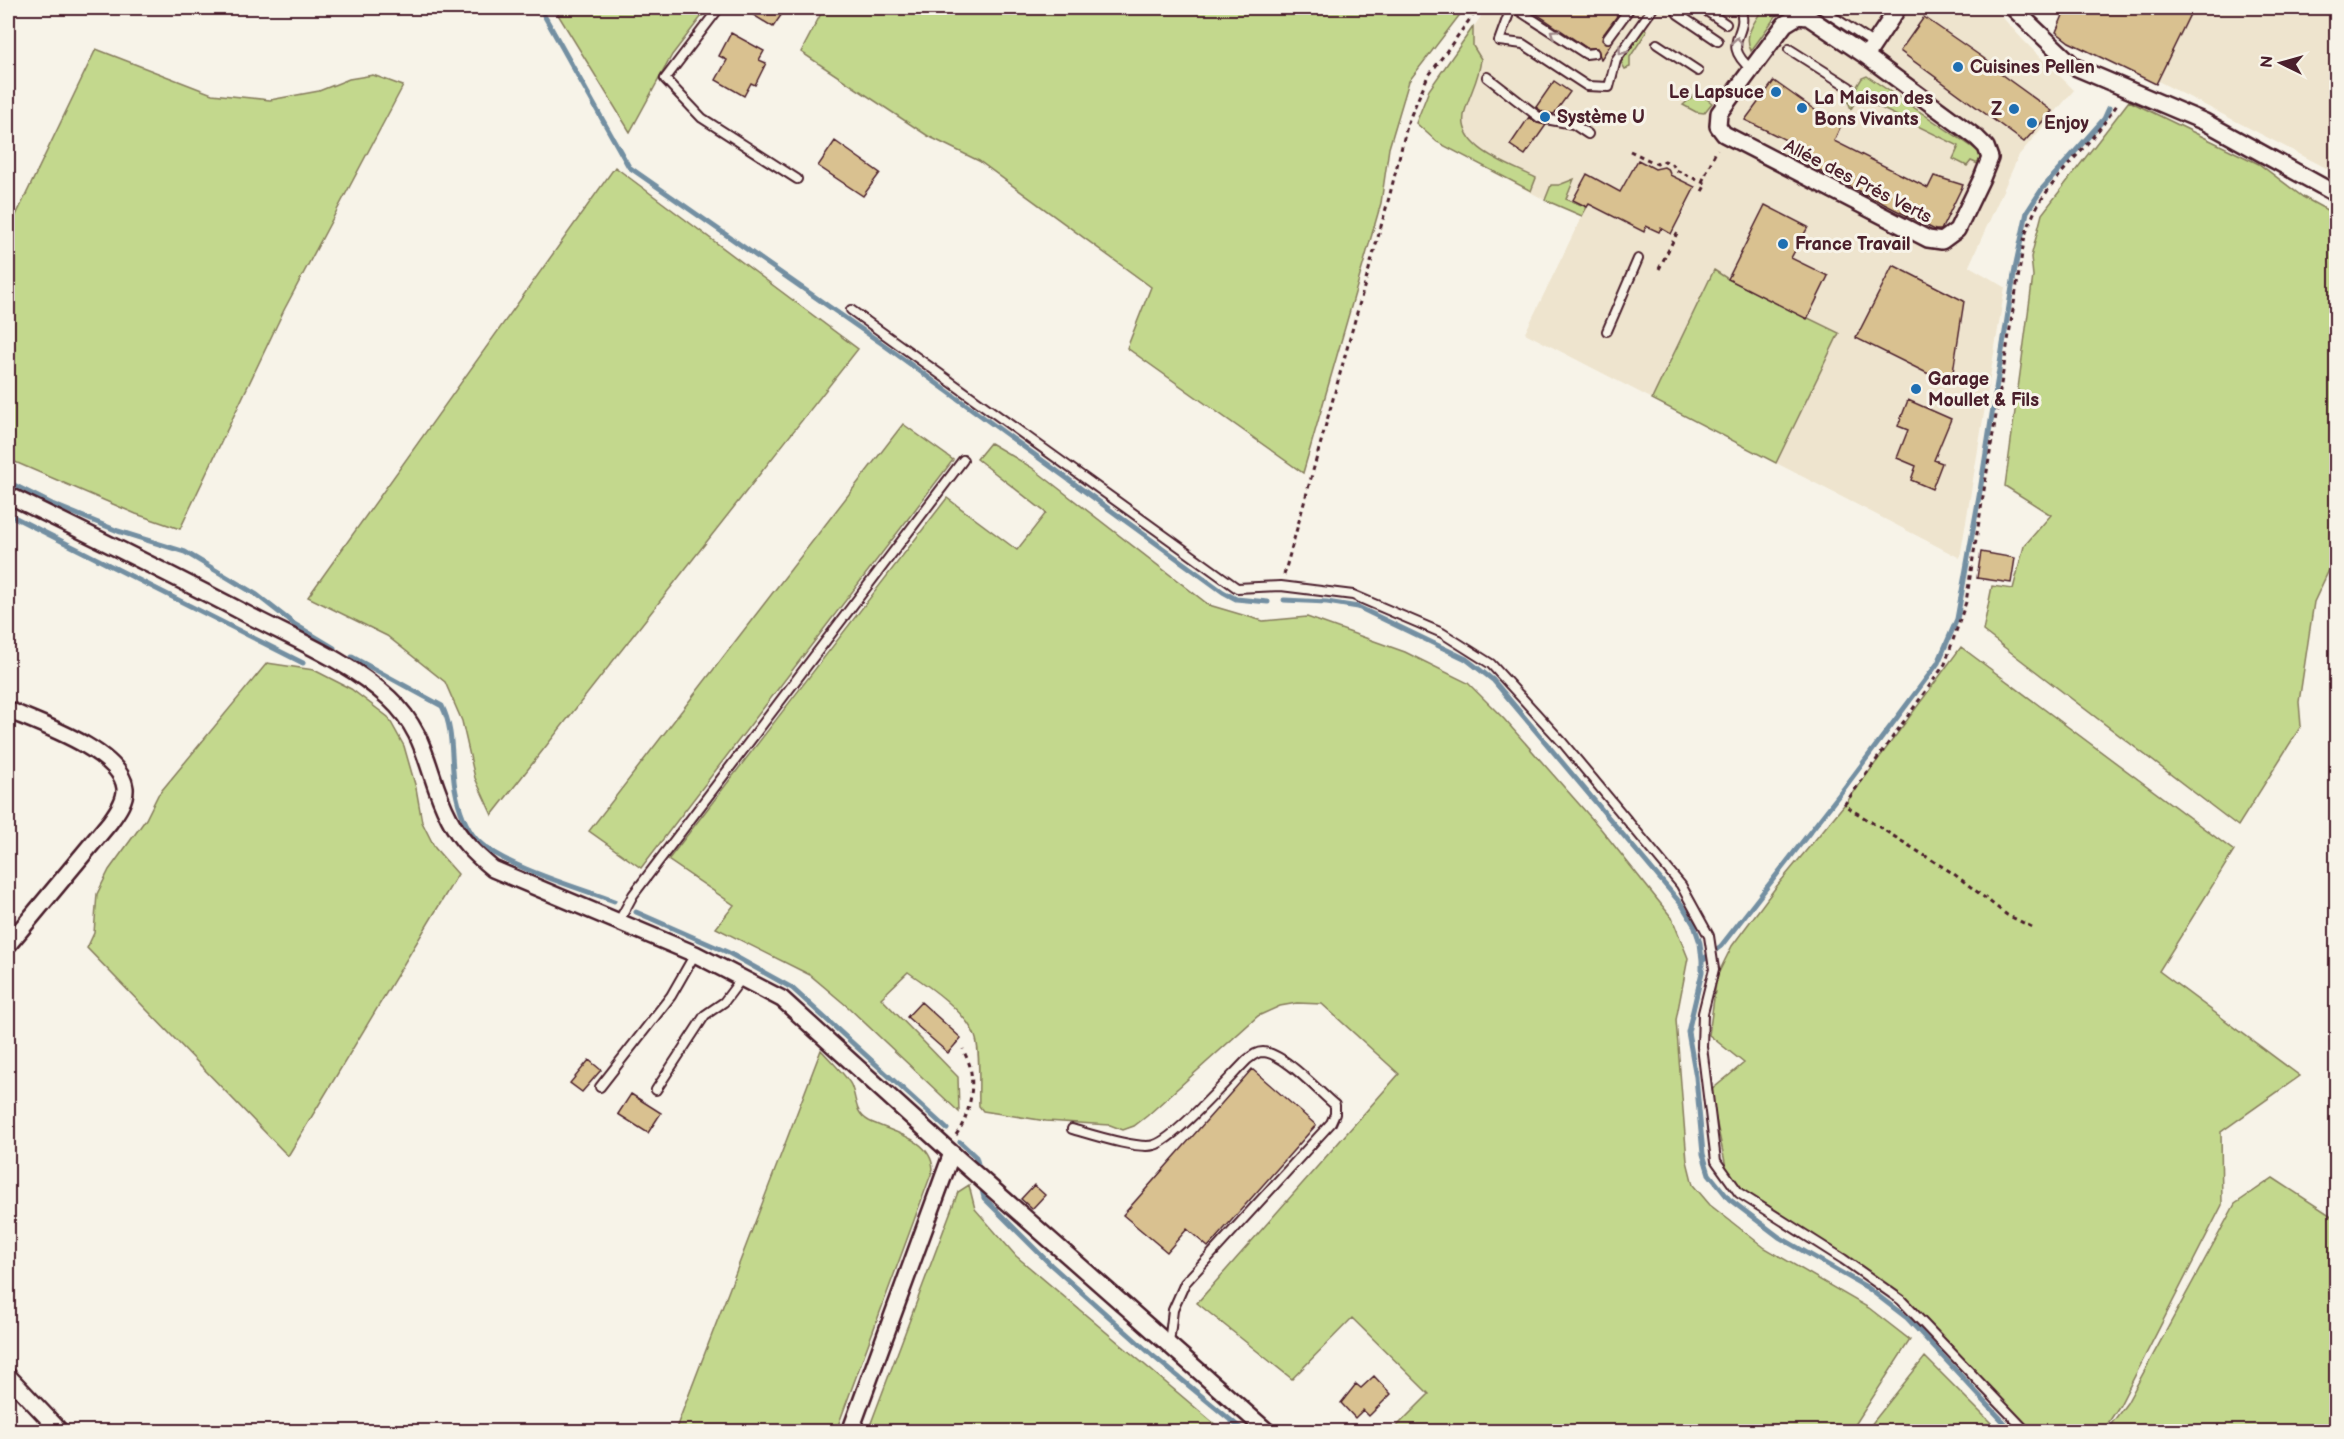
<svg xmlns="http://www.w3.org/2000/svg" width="2344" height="1439" viewBox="0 0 2344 1439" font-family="'Balsamiq Sans',sans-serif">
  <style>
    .built { fill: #eee4ce }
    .green { fill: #c3d88d; stroke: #867c5c; stroke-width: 1.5 }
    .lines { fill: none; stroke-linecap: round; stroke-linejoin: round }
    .stream { stroke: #738fa2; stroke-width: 5 }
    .building { fill: #d9c190; stroke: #4a1f2b; stroke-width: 1.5 }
    .service-casing { stroke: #4a1f2b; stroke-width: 12 }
    .minor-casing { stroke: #4a1f2b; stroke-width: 20 }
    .path { stroke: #4a1f2b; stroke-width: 3; stroke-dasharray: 4.5 4.5; stroke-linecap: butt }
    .service { stroke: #f7f3e8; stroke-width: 8 }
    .minor { stroke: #f7f3e8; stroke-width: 15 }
    .oneway { stroke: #a0898a }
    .poi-dot { fill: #1f6fb2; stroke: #f7f3e8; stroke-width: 2 }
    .labels { text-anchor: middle; stroke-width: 6; stroke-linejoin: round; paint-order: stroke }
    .poi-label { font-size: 18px; font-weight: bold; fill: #4a1f2b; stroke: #f7f3e8; text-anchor: start }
    .street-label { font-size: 18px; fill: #4a1f2b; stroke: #f7f3e8 }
  </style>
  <rect width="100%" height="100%" fill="#f7f3e8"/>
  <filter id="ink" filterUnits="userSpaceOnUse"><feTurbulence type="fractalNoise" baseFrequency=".0167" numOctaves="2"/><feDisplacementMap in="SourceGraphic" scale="12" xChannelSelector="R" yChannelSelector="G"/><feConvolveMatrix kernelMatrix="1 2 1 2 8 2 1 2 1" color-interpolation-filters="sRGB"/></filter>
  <g filter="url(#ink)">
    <path class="built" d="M1487,8H1994L2024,41L2074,90L2019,155L1969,266L2005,287L1960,558L1525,333L1582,216L1545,200L1437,142L1416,123L1429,90Z
      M2042,8H2336V173L2158,81L2156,84L2069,42L2056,32L2062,17Z"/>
    <path class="green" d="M554,8H708L672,55L630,132Z
      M824,8H1465L1409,81L1389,148L1381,203L1303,473L1127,348L1151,287L979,161L928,136L801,52Z
      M1758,8L1781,9L1751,51C1744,36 1752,26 1760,13Z
      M1473,27V46L1481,59C1479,80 1470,92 1465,111C1454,148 1511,165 1536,178L1531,191L1437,142L1416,123L1429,90Z
      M1644,28L1647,31L1630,57V67L1625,69L1621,62Z
      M96,49L212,94L270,100L319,91L349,79L373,75L403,86L284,310L180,529L136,514L8,459V232Z
      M1867,76L1984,155L1978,164L1971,161L1967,166L1953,159L1959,146L1858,97L1851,109L1848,101L1862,78Z
      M1698,92L1712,103L1704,113L1696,112L1683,105Z
      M2129,101L2259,164L2303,197L2336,215V555L2314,602L2299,702L2301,726L2238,826L1983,631L1992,586L2013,589L2024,546L2051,515L2005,486L2033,276L2031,257L2042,214Z
      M615,167L858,349L492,815L475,778L462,721L445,682L387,636L308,597Z
      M1574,179L1566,199L1587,207L1582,216L1545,200L1551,185H1559Z
      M1714,270L1728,279L1839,333L1776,463L1652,399Z
      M903,424L953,460L641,868L589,831Z
      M990,443L1031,467L1209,605L1263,621L1307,617L1405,652L1468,683L1504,719L1601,829L1672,918L1688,958L1676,1020L1687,1161L1693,1185L1710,1205L1765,1248L1869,1308L1910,1340L1851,1431H1392L1429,1394L1352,1318L1292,1379L1197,1303L1399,1074L1322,1004L1297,1003L1280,1006L1258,1016L1147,1116L1134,1126L1123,1130L1110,1125L1046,1121L983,1111L979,1106C978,1088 981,1051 975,1036C965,1011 930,987 908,972L881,998L958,1077L959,1112L848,1007L810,975L716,928L734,905L668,860L947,498L1017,550L1046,513L977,459Z
      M1961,647L2234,851L2159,971L2300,1076L2221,1132L2222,1205L2120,1405L2103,1431H2033L1909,1304L1754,1199L1734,1181L1726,1167L1710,1091L1744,1063L1709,1035L1717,976L1732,946L1776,887L1849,799Z
      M267,663L314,670L351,689L388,717L404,746L416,788L422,822L435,848L458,874L288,1156L87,948L94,933L97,894L109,870L146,819L158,795Z
      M821,1050C829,1059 846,1075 851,1085C857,1099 854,1113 869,1121C891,1132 931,1138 933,1169L836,1431H675Z
      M2273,1178L2336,1219V1431H2106L2127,1403L2235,1204Z
      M969,1185L975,1209L1016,1256L1223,1431H868L958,1192Z
      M1925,1357L1999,1431H1866Z"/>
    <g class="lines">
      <path class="stream" d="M540,8L629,167L884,345L1223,592L1236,599L1268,602
        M8,482L52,504L118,531L185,552L257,595L294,624L334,648
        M8,514L303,663
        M1284,600L1327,602L1358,607L1466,659L1493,680L1682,905L1694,925L1700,943L1702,960V972L1688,1032L1696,1077L1703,1154L1709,1174L1729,1199L1779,1237L1868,1288L1907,1318L2013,1432
        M352,657L442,706C455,732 450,760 455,788C458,805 464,825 476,839C499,865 579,888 614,901
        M636,912L727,952L792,988L947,1129
        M1702,960L1721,946L1842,791L1938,663L1957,619L1980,491L2015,268L2027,212L2042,189L2104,119L2109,108
        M960,1142L976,1157L978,1164
        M982,1190L984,1198L1051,1265L1153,1356L1245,1432"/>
    </g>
    <path class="building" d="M742,8H786L773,27Z
      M1528,8H1623L1603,35L1602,40L1605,43L1613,41L1601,59L1597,48H1587Z
      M2066,8H2193L2156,84L2069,42L2056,32Z
      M1924,17L1982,57L1993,65L1991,67L2052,111L2024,142L1900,51Z
      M731,33L764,51L759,60L766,63L755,85L751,83L744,96L716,80L727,60L719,56Z
      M1554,81L1570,92L1554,114L1543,112L1536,107Z
      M1774,81L1822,115L1824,111L1842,123L1834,141L1928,188L1934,176L1963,185L1941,230H1935L1792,157L1800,147L1745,120Z
      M1529,117L1537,123L1546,125L1525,155L1510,145Z
      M835,141L880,173L863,196L818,166Z
      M1638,160L1655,169L1664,167L1669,170L1670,175L1695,187L1671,234L1661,228L1659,232L1646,226L1644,232L1589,204L1587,207L1573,200L1587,174L1620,192Z
      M1765,205L1808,227L1791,258L1828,276L1807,319L1728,279Z
      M1893,265L1964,301L1951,385L1856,338Z
      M1908,400L1951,419L1934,460L1942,463L1932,489L1911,480L1916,466L1897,458L1908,430L1898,426Z
      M1981,552L2015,558L2011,583L1977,578Z
      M921,1002L961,1038L948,1053L907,1017Z
      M589,1060L601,1070L582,1092L570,1083Z
      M1252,1069L1316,1125L1208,1247L1187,1229L1167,1252L1123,1215Z
      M631,1094L661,1113L648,1133L618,1114Z
      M1034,1185L1045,1195L1032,1209L1021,1199Z
      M1374,1376L1391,1394L1369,1416L1363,1410L1355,1418L1341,1403L1356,1384L1361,1388Z"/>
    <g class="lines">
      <g class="service-casing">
        <path id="service" d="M719,8L665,79L702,118L797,179
          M1511,8L1499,41L1523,44L1587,86L1609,87L1616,60L1653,8
          M1515,8L1586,54L1594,53
          M1702,8L1726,24
          M1740,8C1751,35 1718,41 1752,70
          M1820,8L1874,44
          M1678,14L1718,41
          M1608,38L1630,8
          M1657,44L1698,71
          M1789,49L1849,87
          M1487,77L1540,118L1573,124L1588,134
          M851,310L1237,588L1281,586L1353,595L1442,633L1491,664L1563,743L1681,885L1709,936L1714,969L1703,1013L1702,1047L1716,1161L1739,1193L1843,1259L1901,1300L2027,1432
          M1607,331L1638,259
          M619,921L633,895L963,460
          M600,1087L671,996L695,954
          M656,1090L705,1015L724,1002L742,978
          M1072,1129C1090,1134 1138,1150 1154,1145C1174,1140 1229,1078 1247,1060C1252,1056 1256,1052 1263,1052C1284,1053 1318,1091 1335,1105V1114L1331,1123L1185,1283L1173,1310L1169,1344"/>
      </g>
      <g class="minor-casing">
        <path id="minor" d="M2013,8L2075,67L2205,122L2336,194
          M1798,16L1808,17L1866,56L1977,138L1986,147L1990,158L1982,178L1957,230L1942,241L1928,239L1724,134L1718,126L1719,113L1785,24Z
          M1866,56L1898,8
          M8,495C91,535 174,576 256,619C301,642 351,663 389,698C429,735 426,774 449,818C460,840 475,854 493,869L695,954L782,999L946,1148L1268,1432
          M8,710C38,723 121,751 125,788C126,800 117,812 110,822L8,945
          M8,1376L61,1432
          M850,1432L952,1153"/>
      </g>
      <path class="path" d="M1630,151L1657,164L1665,161L1673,165L1676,170L1706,184L1700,195
        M1702,182L1717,149
        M1659,269L1677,233
        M1284,575L1390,194L1408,122L1427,78L1478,8
        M2032,927L2007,915L1954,874L1844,805L1945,664L1966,602L2025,235C2029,225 2033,214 2038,205C2061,168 2095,140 2118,103
        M956,1135C969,1117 975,1089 970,1067C969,1061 965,1055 963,1049"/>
      <use href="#service" class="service"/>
      <use href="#minor" class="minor"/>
    </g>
    <defs><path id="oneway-chevron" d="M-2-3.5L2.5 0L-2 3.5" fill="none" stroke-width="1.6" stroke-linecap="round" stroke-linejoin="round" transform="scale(1.5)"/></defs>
    <g class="oneway">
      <use href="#oneway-chevron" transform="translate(1554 33) rotate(-146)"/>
      <use href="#oneway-chevron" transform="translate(1737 41) rotate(-81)"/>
      <use href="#oneway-chevron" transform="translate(1622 51) rotate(125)"/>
    </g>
  </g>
  <g class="poi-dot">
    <circle cx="1958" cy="67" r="6"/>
    <circle cx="1776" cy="92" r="6"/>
    <circle cx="1802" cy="108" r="6"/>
    <circle cx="2014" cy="109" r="6"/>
    <circle cx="1545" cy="117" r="6"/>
    <circle cx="2032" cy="123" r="6"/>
    <circle cx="1783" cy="244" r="6"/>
    <circle cx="1916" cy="389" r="6"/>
  </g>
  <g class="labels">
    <g class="poi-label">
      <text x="1970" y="73">Cuisines Pellen</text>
      <text x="1764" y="98" text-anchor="end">Le Lapsuce</text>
      <text x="1814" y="104">La Maison des<tspan x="1814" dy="21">Bons Vivants</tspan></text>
      <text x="2002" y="115" text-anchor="end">Z</text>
      <text x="1557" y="123">Système U</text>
      <text x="2044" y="129">Enjoy</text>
      <text x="1795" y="250">France Travail</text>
      <text x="1928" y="385">Garage<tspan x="1928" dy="21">Moullet &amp; Fils</tspan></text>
    </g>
    <g class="street-label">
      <text transform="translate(1858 181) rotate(27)" y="6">Allée des Prés Verts</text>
    </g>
  </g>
  <rect width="2344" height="1439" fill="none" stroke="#f7f3e8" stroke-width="30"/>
  <rect x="15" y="15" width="2314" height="1409" fill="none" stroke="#4a1f2b" stroke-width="2" filter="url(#ink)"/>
  <g transform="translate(2281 63) rotate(275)" stroke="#f7f3e8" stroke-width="4.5" paint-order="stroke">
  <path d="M0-4.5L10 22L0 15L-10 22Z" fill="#4a1f2b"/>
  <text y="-9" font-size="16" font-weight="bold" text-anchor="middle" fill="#4a1f2b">N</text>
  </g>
</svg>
